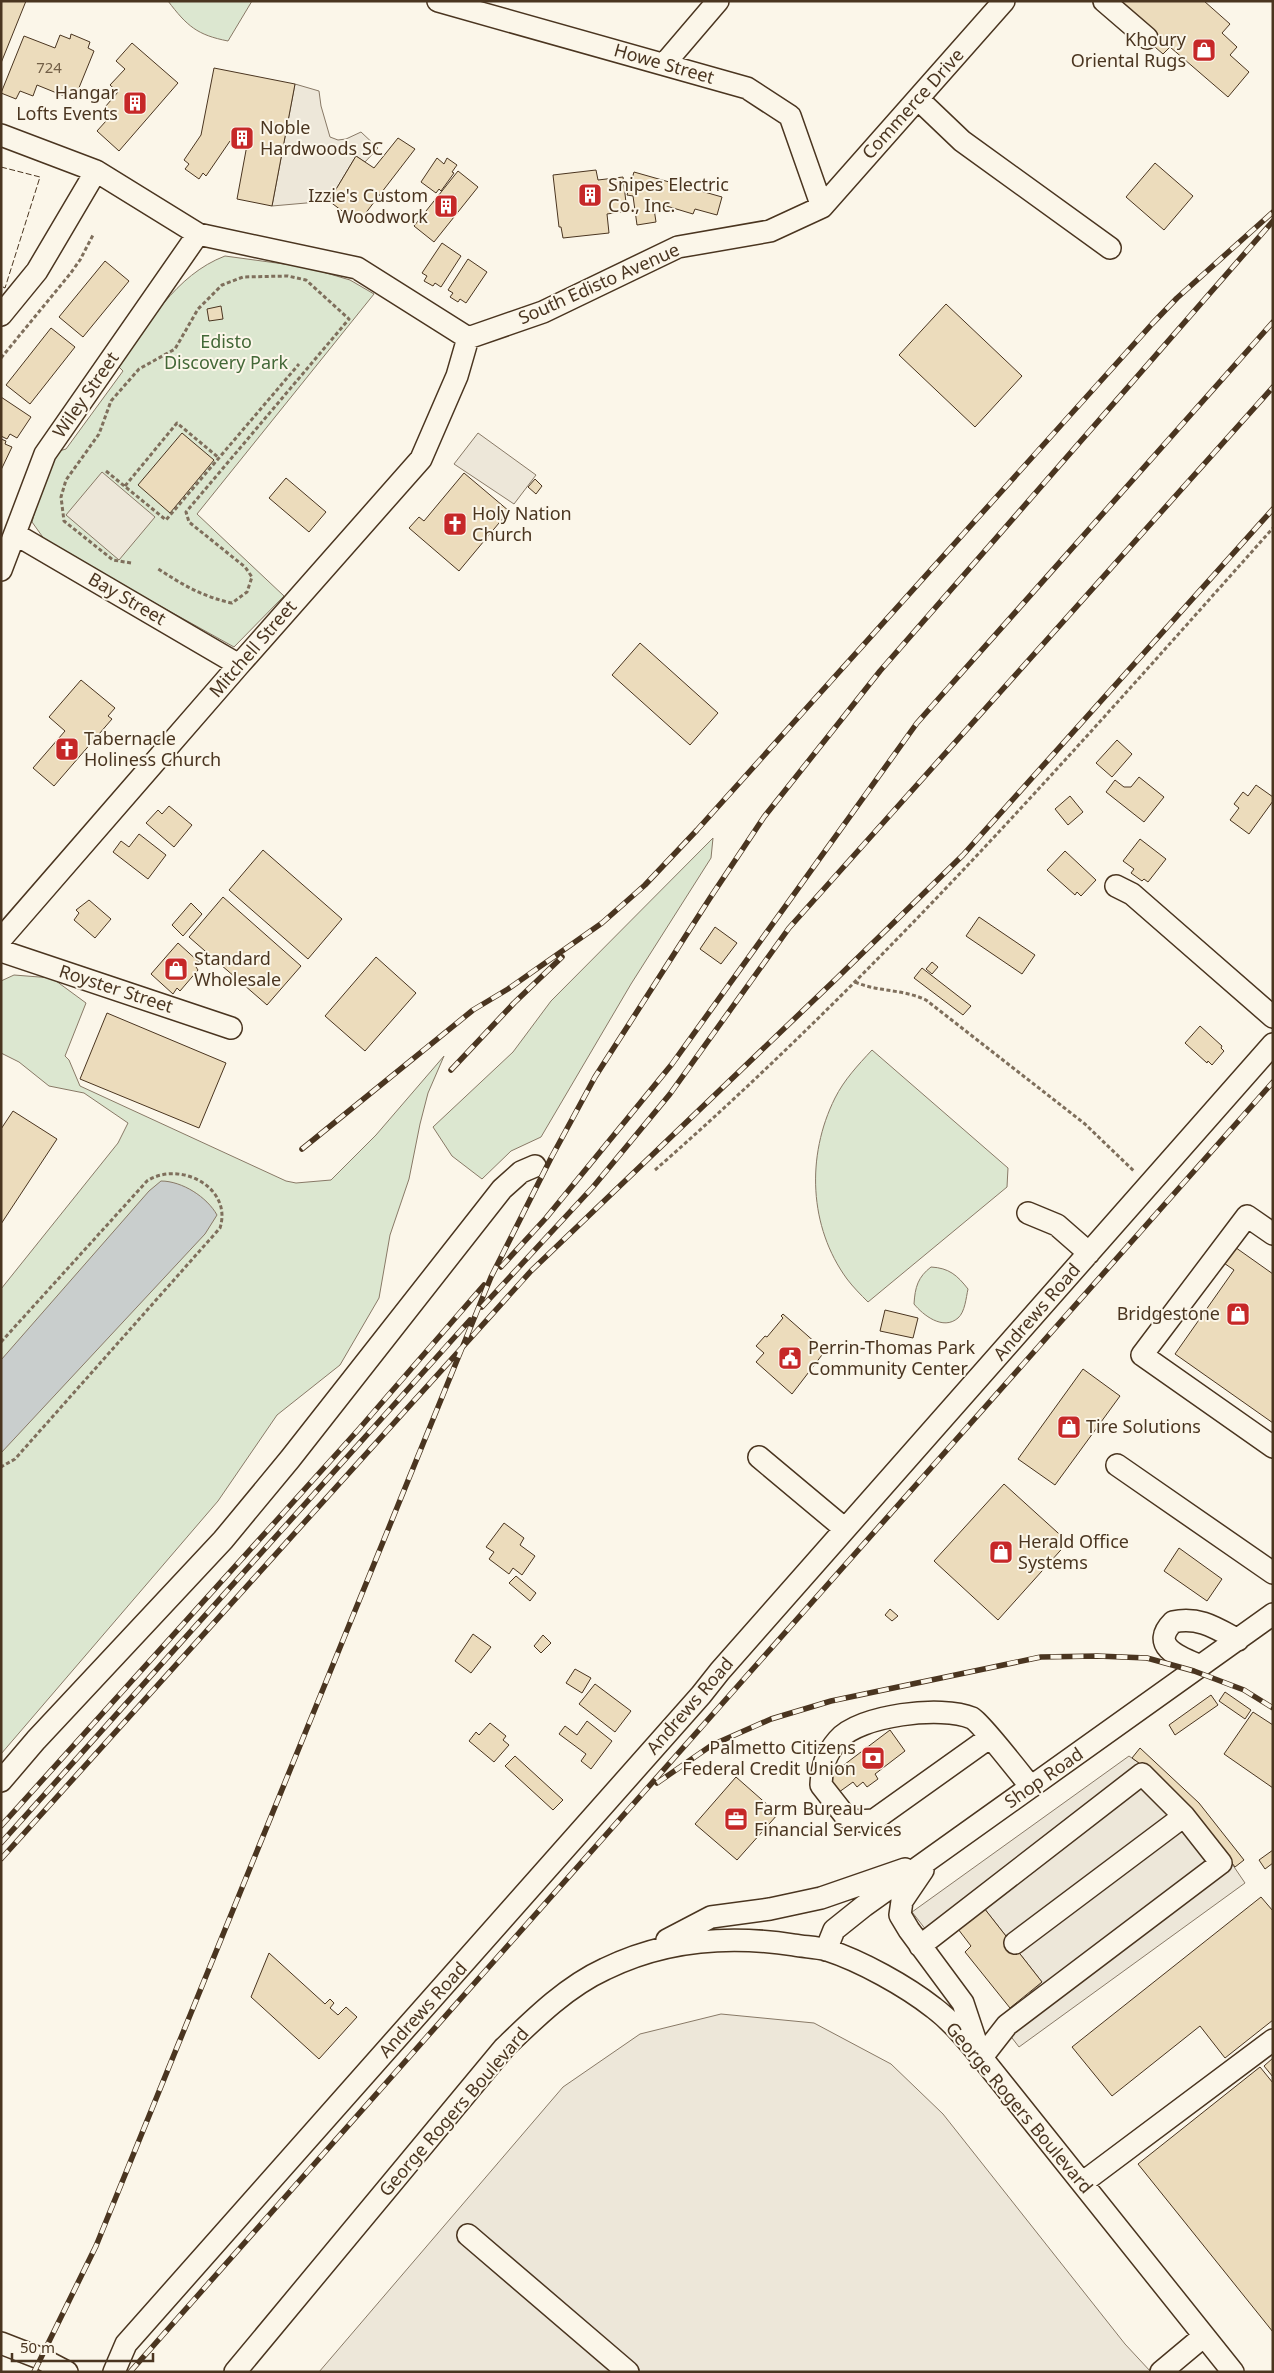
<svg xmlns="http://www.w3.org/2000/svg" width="1274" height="2373" viewBox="0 0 1274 2373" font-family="'Noto Sans',sans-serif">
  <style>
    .green { fill: #dce7d0; stroke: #887966 }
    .parking { fill: #ede7d9; stroke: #887966 }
    .water { fill: #c9cecd; stroke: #887966 }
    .building { fill: #ecdcbc; stroke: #4a3520 }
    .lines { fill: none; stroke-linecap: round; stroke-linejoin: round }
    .minor-casing { stroke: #4a3520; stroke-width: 24 }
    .path { stroke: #7f6f5c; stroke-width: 3; stroke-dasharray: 4 2.5; stroke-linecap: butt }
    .minor { stroke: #fbf6e9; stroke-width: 21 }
    .rail-casing { stroke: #4a3520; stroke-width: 5.5 }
    .rail { stroke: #fbf6e9; stroke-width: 4; stroke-dasharray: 11; stroke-linecap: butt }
    .fence { stroke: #4a3520; stroke-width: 1; stroke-dasharray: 6 2.5; stroke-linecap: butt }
    .labels { text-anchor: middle; stroke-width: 4; stroke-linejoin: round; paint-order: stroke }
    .number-label { font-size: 15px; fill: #725f47 }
    .poi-label { font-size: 18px; fill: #4a3520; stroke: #fbf6e9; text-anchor: start }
    .street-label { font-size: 18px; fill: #4a3520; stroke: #fbf6e9 }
    .park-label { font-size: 18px; fill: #436837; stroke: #fbf6e9 }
  </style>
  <rect width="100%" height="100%" fill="#fbf6e9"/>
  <path class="green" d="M168,1H252L228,41C197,35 187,26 168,1Z
    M225,256L306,267L350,280L374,294L197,514L284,596L234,647L47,543L32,522L42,484L59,451L66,449L123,371L118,366C148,325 175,275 225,256Z
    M713,838L711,858L631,984L541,1137L511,1151L482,1179L452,1156L433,1127L513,1052L551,1001Z
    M14,975L52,978L86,1003L65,1056L69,1060L80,1086L286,1181L296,1183L331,1180L376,1135L444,1056L428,1093L420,1124L409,1179L390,1235L379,1298L340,1365L277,1415L218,1501L1,1754V1289L118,1143L128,1123L84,1093L49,1086L19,1062L1,1053V981Z
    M872,1050L1008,1168L1007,1187L868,1302C861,1295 853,1287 847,1279C809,1227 806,1156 835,1098C844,1080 858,1065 872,1050Z
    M931,1267C949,1268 957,1275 968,1289C966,1298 965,1312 958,1318C943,1331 923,1315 914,1304C915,1287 918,1277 931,1267Z"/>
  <path class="parking" d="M295,84L319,91L321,106L330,137L338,140L346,139L361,132L378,148L365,162L356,156L329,201L272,206Z
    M478,433L536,475L514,504L454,464Z
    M102,472L155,517L119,560L66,515Z
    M1129,1756L1146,1768L1226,1855L1245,1883L1019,2047L999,2021L1042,1982L984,1908L937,1944L912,1912Z
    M721,2014L814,2023L891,2064L943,2114L1125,2344L1151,2372H319L563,2087L640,2034Z"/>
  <path class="water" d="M161,1181C182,1181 207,1197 217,1215L205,1234L1,1453V1360L149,1191Z"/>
  <path class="building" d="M1,1H26L1,63Z
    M1121,1H1204L1230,24L1222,33L1237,47L1230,55L1249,72L1228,97L1170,47L1163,54L1155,47L1162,38Z
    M71,34L90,42L88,48L94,51L74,100L37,85L33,96L20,91L16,99L1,93L24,36L55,48L60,35L70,39Z
    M132,43L178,83L119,151L97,131L106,121L99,114L118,92L110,85L125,69L116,61Z
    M214,68L295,84L272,206L237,199L247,145L230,141L206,176L203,173L199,179L185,169L189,164L184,160L201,135Z
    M398,138L415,149L358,223L329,201L356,156L374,168Z
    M437,158L444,164L447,158L457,165L452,172L454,173L441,191L439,189L436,193L421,182Z
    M1155,163L1193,196L1164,230L1126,197Z
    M596,170L598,180L623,177L627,211L607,214L609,233L563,238L561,227H559L553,175Z
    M458,171L478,187L434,242L414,226Z
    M634,172L722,197L717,215L695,209L693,214L653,202L656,222L637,225L633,196L627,195Z
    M442,243L461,256L441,287L435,283L433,286L424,281L427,276L422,273Z
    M468,259L487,272L466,303L460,299L458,302L450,297L453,293L448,290Z
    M105,261L129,281L83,337L59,317Z
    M946,304L1022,376L975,427L899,355Z
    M221,306L223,319L209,321L207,309Z
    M51,328L75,347L30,404L6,385Z
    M1,397L31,417L17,438L10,434L7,439L1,436Z
    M182,433L214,460L170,513L138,485Z
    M1,439L6,441L5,444L12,447L1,470Z
    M464,473L509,511L459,571L409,528L419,517L424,521Z
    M286,478L326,512L309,532L269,498Z
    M535,479L542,486L536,494L528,487Z
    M640,643L718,713L690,745L612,675Z
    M81,680L115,708L108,716L112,719L54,786L33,768L65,731L49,717Z
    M1117,740L1132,754L1112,777L1096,763Z
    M1139,777L1164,797L1144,822L1106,792L1115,780L1124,787H1131Z
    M1256,785L1273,797V801L1249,834L1230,820L1239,808L1234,804L1243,792L1248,796Z
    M1070,796L1083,812L1068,825L1055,809Z
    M169,806L192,825L174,847L146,823L158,810L162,814Z
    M139,834L166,855L148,879L113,852L121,841L129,847Z
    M1140,839L1166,859L1148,882L1144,879L1142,881L1131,873L1134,869L1123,861Z
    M263,850L342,919L308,959L229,890Z
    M1065,851L1096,880L1081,896L1077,892L1075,895L1047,870Z
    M223,897L301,966L267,1005L189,937Z
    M89,900L111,919L95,938L74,920L79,913L76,910Z
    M191,903L202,914L183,936L172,925Z
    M979,917L1035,955L1022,974L966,936Z
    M715,927L737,943L721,964L700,949Z
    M178,943L200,963L196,967L198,970L180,991L177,988L173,994L151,974Z
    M376,957L416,993L365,1051L325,1016Z
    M932,962L938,967L932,974L926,969Z
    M922,968L971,1006L963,1015L914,978Z
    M107,1013L226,1063L199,1128L80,1079Z
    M1200,1026L1222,1046L1221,1048L1224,1051L1212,1065L1208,1061L1207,1063L1185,1043Z
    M13,1111L57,1139L1,1224V1129Z
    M1232,1245L1273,1274V1423L1175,1354L1234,1270L1221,1261Z
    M885,1310L918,1318L913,1338L880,1331Z
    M783,1314L825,1351L792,1394L756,1362L764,1353L756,1346L765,1336L767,1337L783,1318L781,1316Z
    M1083,1369L1120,1396L1055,1485L1018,1459Z
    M1004,1484L1068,1542L998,1620L934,1561Z
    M504,1523L524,1538L520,1545L535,1556L522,1575L513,1568L509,1574L489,1559L494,1552L486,1547Z
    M1179,1548L1222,1579L1207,1601L1164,1571Z
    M516,1576L536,1593L530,1601L509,1583Z
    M890,1609L898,1616L892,1621L885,1615Z
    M473,1634L491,1647L471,1673L455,1661Z
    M543,1635L551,1643L541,1653L534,1646Z
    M575,1669L591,1678L582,1693L566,1683Z
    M595,1684L631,1711L615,1732L579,1704Z
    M1225,1692L1251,1710L1245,1719L1219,1701Z
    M1211,1695L1218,1705L1175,1735L1169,1725Z
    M1253,1712L1273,1725V1788L1224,1754Z
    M587,1721L612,1741L591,1769L581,1761L586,1754L559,1734L565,1726L577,1735Z
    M490,1723L506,1736L503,1740L509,1745L494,1762L469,1741L476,1732L479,1735Z
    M890,1730L905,1751L875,1774L878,1779L867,1787L863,1782L857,1787L853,1782L835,1795L824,1780Z
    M1140,1748L1199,1803L1244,1860L1235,1867L1226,1855L1146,1768L1132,1758Z
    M515,1756L563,1800L553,1810L505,1766Z
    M736,1777L778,1814L737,1860L695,1824Z
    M1273,1850V1863L1265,1869L1259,1860Z
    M1261,1897L1273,1911V2020L1225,2058L1200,2026L1112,2096L1072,2047Z
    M984,1908L1042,1982L1010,2008L965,1952L971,1946L958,1929Z
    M269,1953L325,2004L330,1999L334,2003L330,2008L338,2015L346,2007L357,2017L319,2059L251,1997Z
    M1273,2058V2077L1264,2066Z
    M1260,2067L1273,2083V2332L1138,2164Z"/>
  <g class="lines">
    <g class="minor-casing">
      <path id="minor" d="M438,1L747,88L790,116L822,207
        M1104,1L1147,38
        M665,63L718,1
        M918,99L962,141L1110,248
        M1,135L96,171L198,234L357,268L468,338L543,312L678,247L770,231L822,207L1004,1
        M1,315L37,271L96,171
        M15,534L239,665
        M1,570L45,454L198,234
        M1116,886L1132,894L1273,1017
        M1,939L239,665L421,459L457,376L468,338
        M1,951L231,1028
        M1028,1213L1057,1225L1089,1253
        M1273,1234L1247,1216L1142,1355L1273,1447
        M759,1457L845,1529
        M1117,1465L1273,1573
        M1201,1666C1182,1658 1148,1647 1173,1622C1198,1616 1216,1628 1238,1640
        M989,1738L874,1820L857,1821L846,1817L821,1785C822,1766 825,1755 838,1740C859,1715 942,1705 972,1718C980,1722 1022,1776 1031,1787
        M1,1781L36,1740L223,1540L290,1459L502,1189L521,1172L535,1166
        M923,1870L902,1901L900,1915L909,1930L963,2003L978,2048
        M667,1940L711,1917L770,1909L821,1898L905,1869
        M1015,1943L1184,1816
        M920,1946L1142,1774L1184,1816L1221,1863L1007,2025L982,2057
        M826,1950L834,1930L864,1906L1273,1614
        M1082,2183L1273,2040
        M468,2235L628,2372
        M1,2343L42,2359L67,2372
        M114,2372L126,2344L701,1695L720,1671L1273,1044
        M235,2372L504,2048C534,2019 566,1987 605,1969C664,1940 730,1935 794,1945C805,1947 817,1947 827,1950C861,1961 906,1986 934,2008C954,2023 970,2044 986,2063L1233,2372
        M1161,2372L1204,2336"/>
    </g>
    <path class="path" d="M1,358L70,274L80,260L93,235
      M106,471L166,520L299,364
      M125,486L177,423L219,458
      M131,563L113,560L64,521L61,497L66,480L99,434L111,401L139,369L175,349L198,309L222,285L243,277L288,276L306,280L349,319L186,512L189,522L245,567L252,577L247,592L232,603C203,597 181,584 157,568
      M855,982C878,992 903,989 926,1000L1085,1124L1135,1172
      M655,1170C879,974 1075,750 1273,528
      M1,1342L147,1181C179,1160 233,1187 220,1228L15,1459L1,1467"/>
    <use href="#minor" class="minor"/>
    <g class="rail-casing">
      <path id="rail" d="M451,1070L514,1003L562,957
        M302,1149L473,1010L508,989L602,923L645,885L697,830L1152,324L1177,298L1273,212
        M501,1267L546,1218L672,1064L917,723L1273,322
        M482,1307L593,1187L670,1094L789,928L1273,387
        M657,1783L712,1745L771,1719L831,1701L1041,1657L1097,1656L1147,1658L1194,1671L1244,1690L1273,1708
        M1,1826L359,1429L484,1285
        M1,1843L470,1320
        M1,1859L531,1271L837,978L963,855L1273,509
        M34,2372L96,2246L491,1277L551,1158L595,1077L710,898L764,817L880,671L1273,221
        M130,2372L1273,1082"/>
    </g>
    <use href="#rail" class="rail"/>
    <path class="fence" d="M1,167L40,177L5,288L1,286"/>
  </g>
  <defs>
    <g id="shop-square" transform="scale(1.25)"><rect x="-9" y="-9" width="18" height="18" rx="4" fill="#c62828" stroke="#fbf6e9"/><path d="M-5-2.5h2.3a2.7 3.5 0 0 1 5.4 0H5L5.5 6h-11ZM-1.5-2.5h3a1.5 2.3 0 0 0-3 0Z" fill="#fff"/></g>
    <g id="building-square" transform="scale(1.25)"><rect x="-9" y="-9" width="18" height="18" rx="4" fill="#c62828" stroke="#fbf6e9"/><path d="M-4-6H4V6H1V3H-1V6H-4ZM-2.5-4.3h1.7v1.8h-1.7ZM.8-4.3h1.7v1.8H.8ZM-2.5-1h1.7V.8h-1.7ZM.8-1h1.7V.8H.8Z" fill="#fff"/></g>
    <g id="church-square" transform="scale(1.25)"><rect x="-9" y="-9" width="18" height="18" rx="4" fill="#c62828" stroke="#fbf6e9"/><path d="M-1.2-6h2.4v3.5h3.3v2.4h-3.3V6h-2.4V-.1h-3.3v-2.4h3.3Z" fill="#fff"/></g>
    <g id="civic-square" transform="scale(1.25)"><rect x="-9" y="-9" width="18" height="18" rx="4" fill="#c62828" stroke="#fbf6e9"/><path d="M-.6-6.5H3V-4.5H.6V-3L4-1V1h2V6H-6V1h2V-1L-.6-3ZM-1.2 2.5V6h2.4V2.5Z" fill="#fff"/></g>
    <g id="bank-square" transform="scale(1.25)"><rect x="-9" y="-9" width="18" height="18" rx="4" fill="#c62828" stroke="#fbf6e9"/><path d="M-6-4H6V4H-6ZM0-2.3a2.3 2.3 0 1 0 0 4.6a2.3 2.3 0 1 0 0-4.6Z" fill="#fff"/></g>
    <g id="office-square" transform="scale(1.25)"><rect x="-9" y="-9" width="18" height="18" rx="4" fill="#c62828" stroke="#fbf6e9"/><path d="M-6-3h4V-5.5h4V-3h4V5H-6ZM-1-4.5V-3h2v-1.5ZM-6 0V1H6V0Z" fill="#fff"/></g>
  </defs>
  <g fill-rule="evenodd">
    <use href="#shop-square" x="1204" y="50"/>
    <use href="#building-square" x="135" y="103"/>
    <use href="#building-square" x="242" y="138"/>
    <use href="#building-square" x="590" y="195"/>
    <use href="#building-square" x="446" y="206"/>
    <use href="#church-square" x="455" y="524"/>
    <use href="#church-square" x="67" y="749"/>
    <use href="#shop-square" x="176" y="969"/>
    <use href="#shop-square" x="1238" y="1314"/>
    <use href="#civic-square" x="790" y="1358"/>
    <use href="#shop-square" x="1069" y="1427"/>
    <use href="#shop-square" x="1001" y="1552"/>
    <use href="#bank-square" x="873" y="1758"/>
    <use href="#office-square" x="736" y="1819"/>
  </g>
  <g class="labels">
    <g class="number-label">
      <text x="49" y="73">724</text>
    </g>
    <g class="poi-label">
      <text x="1186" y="46" text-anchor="end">Khoury<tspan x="1186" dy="21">Oriental Rugs</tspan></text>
      <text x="118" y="99" text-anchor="end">Hangar<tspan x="118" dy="21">Lofts Events</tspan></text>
      <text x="260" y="134">Noble<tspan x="260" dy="21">Hardwoods SC</tspan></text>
      <text x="608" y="191">Snipes Electric<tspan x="608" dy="21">Co., Inc.</tspan></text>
      <text x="428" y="202" text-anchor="end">Izzie's Custom<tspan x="428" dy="21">Woodwork</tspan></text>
      <text x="472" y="520">Holy Nation<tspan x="472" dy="21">Church</tspan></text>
      <text x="84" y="745">Tabernacle<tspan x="84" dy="21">Holiness Church</tspan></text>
      <text x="194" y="965">Standard<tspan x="194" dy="21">Wholesale</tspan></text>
      <text x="1220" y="1320" text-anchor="end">Bridgestone</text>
      <text x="808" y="1354">Perrin-Thomas Park<tspan x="808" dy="21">Community Center</tspan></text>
      <text x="1086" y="1433">Tire Solutions</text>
      <text x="1018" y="1548">Herald Office<tspan x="1018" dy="21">Systems</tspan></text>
      <text x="856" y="1754" text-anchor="end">Palmetto Citizens<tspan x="856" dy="21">Federal Credit Union</tspan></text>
      <text x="754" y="1815">Farm Bureau<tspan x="754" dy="21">Financial Services</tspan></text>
    </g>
    <g class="street-label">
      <text transform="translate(664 64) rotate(16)" y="6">Howe Street</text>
      <text transform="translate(913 104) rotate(-48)" y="6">Commerce Drive</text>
      <text transform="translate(599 284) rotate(-24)" y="6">South Edisto Avenue</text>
      <text transform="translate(86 395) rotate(-55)" y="6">Wiley Street</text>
      <text transform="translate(127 599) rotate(30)" y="6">Bay Street</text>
      <text transform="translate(253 649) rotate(-49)" y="6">Mitchell Street</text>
      <text transform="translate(116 989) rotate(18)" y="6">Royster Street</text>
      <text transform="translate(1037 1312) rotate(-49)" y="6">Andrews Road</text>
      <text transform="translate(690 1706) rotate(-49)" y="6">Andrews Road</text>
      <text transform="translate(1044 1778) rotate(-35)" y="6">Shop Road</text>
      <text transform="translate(423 2010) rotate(-48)" y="6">Andrews Road</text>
      <text transform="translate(1019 2108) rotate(50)" y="6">George Rogers Boulevard</text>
      <text transform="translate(454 2112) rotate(-49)" y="6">George Rogers Boulevard</text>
    </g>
    <g class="park-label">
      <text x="226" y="348">Edisto<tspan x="226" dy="21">Discovery Park</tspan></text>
    </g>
  </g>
  <rect width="1274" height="2373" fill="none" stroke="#4a3520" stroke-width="5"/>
  <path d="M12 2353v8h141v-8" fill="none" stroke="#4a3520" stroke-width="2.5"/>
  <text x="20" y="2353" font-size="15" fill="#4a3520" stroke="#fbf6e9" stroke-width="4" paint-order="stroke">50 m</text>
</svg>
